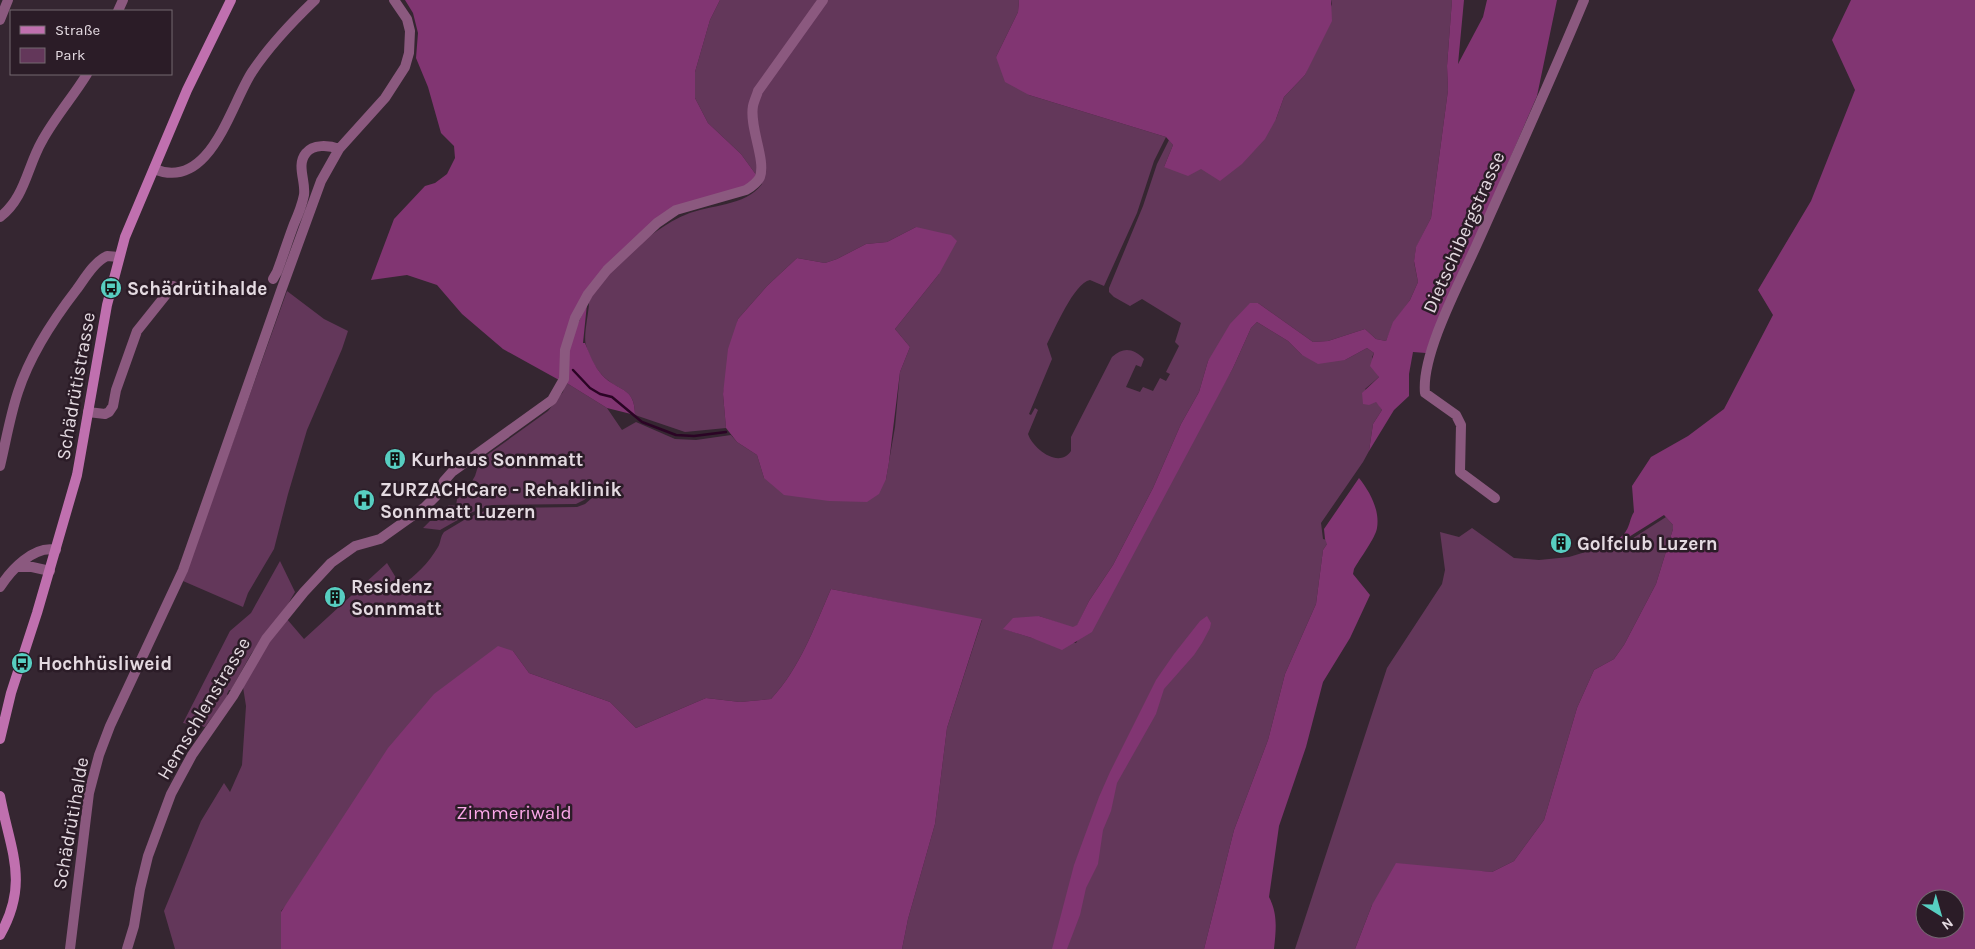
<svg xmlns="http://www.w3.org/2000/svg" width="1975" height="949" viewBox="0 0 1975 949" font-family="Karla,sans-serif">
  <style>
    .green { fill: #63375a }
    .forest { fill: #813572; fill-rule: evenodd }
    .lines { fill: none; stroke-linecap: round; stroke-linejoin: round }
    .stream { stroke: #2b0425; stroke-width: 2.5 }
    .street { stroke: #8b597f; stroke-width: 10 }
    .secondary { stroke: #c070af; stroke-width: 10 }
    .labels { text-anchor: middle; stroke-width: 5; stroke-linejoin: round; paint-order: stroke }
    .street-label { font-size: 19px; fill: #e4dae1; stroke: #2b1c27 }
    .poi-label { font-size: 19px; font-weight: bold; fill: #e4dae1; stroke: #2b1c27; text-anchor: start }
    .park-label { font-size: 19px; fill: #fca8e9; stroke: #2b1c27 }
  </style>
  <rect width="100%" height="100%" fill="#352631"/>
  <path class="green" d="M720,0H819L755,89L757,176L741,154L708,123L695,98V72L710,20Z
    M825,0H1019L1018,12L996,57L1029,95L1166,137L1154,161L1137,213L1104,286L1090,280C1074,283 1055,329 1047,344L1052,359L1029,414L1031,415L1035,408L1038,410L1028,434C1033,449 1059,469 1071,451V437L1112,357C1123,347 1133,348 1144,359L1141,367L1136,365L1126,387L1140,392L1143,387L1153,391L1160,378L1166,381L1170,374L1166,372L1179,346L1175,342L1181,323L1142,299L1130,306L1114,297L1109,292V288L1143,206L1157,164L1169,140L1173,145L1164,167L1276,119L1284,97L1305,75L1332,4L1331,0H1452L1447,66L1448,90L1431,218L1416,248L1414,262L1418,282L1410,300L1394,322L1386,341L1376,339L1365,329L1328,341L1313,342L1258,303L1208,361L1199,392L1181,424L1153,488L1113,565L1089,601L1077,626L1073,628L1039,616L1004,629L1032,638L1076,643L1233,368L1251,328L1257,322L1288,341L1302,355L1345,360L1367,348L1374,353L1372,357L1379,377L1365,389L1379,405L1382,410L1373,424L1369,451L1363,462L1321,523L1323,539L1327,540V544L1323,550L1316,604L1285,674L1268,740L1234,830L1204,949H902L908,919L935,824L947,728L982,620L831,589C814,628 800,668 771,699L740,702L706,698L636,728L610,702L529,673L513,651L281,911V949H175L164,911L201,821L224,783L230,792L242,765L246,706L243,687L254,663L286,618L304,639L387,563L401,586C416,575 428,564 438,547C441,542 440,537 444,532C462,521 479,510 500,508L577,507L585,504L593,497L590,495L584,500L576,504L491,505L470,513L440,530L423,528L430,521H437L438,515L449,505L456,506L457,499L468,488L475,476L480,460L548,411L563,392L565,382L607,408L622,430L636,422L675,439L696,440L731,435L737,442L757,455L764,478L886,479L895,427L900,372L910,347L895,329L939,274L916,227L887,242L866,244L837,259L825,263L797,258L767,286L738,319L723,394L726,428L685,432L635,415C635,387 619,392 603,376C595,368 589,356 586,345C583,336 589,313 589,302C601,274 656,226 685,215C710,204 745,207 762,184L755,117L758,99Z
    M287,291L324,319L348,331L342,349L307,430L288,494L274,549L248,593L243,607L183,581Z
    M1666,517L1673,525V529L1656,584L1624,645L1614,659L1594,670L1577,708L1544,820L1514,861L1492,872L1459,870L1372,905L1355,949H1295L1387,668L1442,584L1445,570L1440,532L1459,537L1472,528L1514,558L1539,560L1569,557L1592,550L1613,551Z
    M280,561L295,592L288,604L251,654L231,690H229L227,694L228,696L205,727L183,723L230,631L251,613Z"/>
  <path class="forest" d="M405,0H720L710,20L695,72V98L708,123L741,154L757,176L744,189L657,220L582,297L559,380L503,349L462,314L437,285L407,275L371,280L394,219L425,186L435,183L447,174L455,158L454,146L441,133L428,87L416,58L418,33L413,13Z
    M1019,0H1331L1332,21L1305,75L1284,97L1276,119L1265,139L1242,164L1220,181L1201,169L1188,176L1164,167L1173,145L1166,137L1029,95L1005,82L996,57L1018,12Z
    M1452,0H1464L1458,64L1483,17L1487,0H1557L1537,96L1426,353L1413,352L1409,374V396L1394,410L1369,451L1373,424L1382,410L1376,402L1369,405L1363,404L1362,393L1379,377L1370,366L1374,353L1367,348L1345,360L1318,364L1302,355L1288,341L1257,322L1251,328L1233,368L1092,632L1062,650L1032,638L1003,629L1013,618L1039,616L1073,627L1077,625L1089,601L1113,565L1153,488L1181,424L1199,392L1208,361L1230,324L1250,303H1258L1313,342L1328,341L1365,329L1376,339L1386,341L1393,322L1410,300L1418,282L1414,261L1416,247L1431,218L1448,90L1447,66Z
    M1851,0H1975V949H1355L1372,905L1396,863L1492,872L1514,861L1544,820L1577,708L1594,670L1614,659L1624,645L1656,584L1673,529V525L1664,515L1624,540L1611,545C1615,540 1622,538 1626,531C1630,525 1630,518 1634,512L1632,486L1651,457L1688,436L1724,409L1773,315L1758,290L1811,201L1855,90L1832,40ZM1925,899H1955V929H1925Z
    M916,227L951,235L957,241L939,274L895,329L910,347L900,372L889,462L886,479L879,494L867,502L829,501L784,495L764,478L757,455L737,442L726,428L723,394L728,349L738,319L767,286L797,258L825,263L837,259L866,244L887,242Z
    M587,304L583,343H585C590,355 594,366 602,375C618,392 635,386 635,415L607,408L565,382L568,345Z
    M1359,478C1370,492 1380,510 1377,528C1376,537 1359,560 1354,569L1353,574L1370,595L1350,638L1323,682L1306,747L1279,826L1269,897C1278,914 1276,930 1274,949H1204L1234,830L1268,740L1285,674L1316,604L1323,550L1327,544L1325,539L1324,529Z
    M831,589L982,619L947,728L935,824L908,919L902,949H281V912L388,748L434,694L498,646L513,651L529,673L610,702L636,728L706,698L740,702L771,699C800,668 814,628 831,589Z
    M1207,616L1211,623L1210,628L1202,643L1194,655L1164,689L1156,714L1117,783L1111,811L1103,830L1098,864L1086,888L1080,915L1067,949H1052L1074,865L1099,797L1110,772L1156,680L1174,654L1200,621Z"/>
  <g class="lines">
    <path class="stream" d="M573,370L590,388L600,394L612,397L642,422L676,435L694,436L726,432"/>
    <path class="street" d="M118,11L123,0
      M0,20L8,0
      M154,169C210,192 230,106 252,72C270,45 292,22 315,0
      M0,217C25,198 27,167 42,141C55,117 73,97 87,74
      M273,279L277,272C283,256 288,240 294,224C298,215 302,205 304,195C306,181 296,165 306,153C313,144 329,145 339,149
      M88,412L105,414L109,412L113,406L116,390L137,331L173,286
      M0,466C6,441 10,416 18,392C30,355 53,320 77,289C85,278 94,262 107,256L119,257
      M1495,498L1460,472L1461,425L1456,415L1425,393C1421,354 1461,280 1477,244C1513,163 1550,82 1584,0
      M18,567H32L50,571
      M0,587C11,570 34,545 56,550
      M70,949L89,793L99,755L110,726L183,570L282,288L321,181L339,149L385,98L405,67L409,53L410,31L407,19L394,0
      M127,949L134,926L140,889L148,856L171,794L192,755L233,696L266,639L304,592L331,563L355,546L380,539L425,507L436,496L444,481L452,472L552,400L564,379L565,350L575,318L588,294L607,270L657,223L676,210L746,190C751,187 757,183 760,177C766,159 749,127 753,106C754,101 757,95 758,91L823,0"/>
    <path class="secondary" d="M0,739L11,693L37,613L77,475L107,305L125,237L187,90L231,0
      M0,796C10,850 30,882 0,935"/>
  </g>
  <defs>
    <g id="bus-disc" transform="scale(1.125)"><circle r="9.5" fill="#57cec1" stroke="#2b1c27"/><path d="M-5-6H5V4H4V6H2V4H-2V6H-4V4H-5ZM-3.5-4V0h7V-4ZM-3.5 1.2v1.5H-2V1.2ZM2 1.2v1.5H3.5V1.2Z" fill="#111"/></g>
    <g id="building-disc" transform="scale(1.125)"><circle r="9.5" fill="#57cec1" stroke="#2b1c27"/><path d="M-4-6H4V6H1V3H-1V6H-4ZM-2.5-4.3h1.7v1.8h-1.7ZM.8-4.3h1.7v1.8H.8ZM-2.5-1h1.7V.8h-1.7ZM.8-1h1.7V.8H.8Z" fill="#111"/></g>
    <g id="hospital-disc" transform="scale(1.125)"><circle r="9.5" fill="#57cec1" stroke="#2b1c27"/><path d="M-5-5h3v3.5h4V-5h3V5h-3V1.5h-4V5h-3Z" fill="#111"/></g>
  </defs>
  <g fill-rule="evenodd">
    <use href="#bus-disc" x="111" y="288"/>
    <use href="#building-disc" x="395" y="459"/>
    <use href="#hospital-disc" x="364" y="500"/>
    <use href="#building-disc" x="1561" y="543"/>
    <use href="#building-disc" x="335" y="597"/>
    <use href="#bus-disc" x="22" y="663"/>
  </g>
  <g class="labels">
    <g class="street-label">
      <text transform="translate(1463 232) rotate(-66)" y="7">Dietschibergstrasse</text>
      <text transform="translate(75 386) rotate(-80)" y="7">Schädrütistrasse</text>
      <text transform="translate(203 708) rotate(-59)" y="7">Hemschlenstrasse</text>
      <text transform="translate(70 823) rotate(-80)" y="7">Schädrütihalde</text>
    </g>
    <g class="poi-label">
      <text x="127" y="295">Schädrütihalde</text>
      <text x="411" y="466">Kurhaus Sonnmatt</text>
      <text x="380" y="496">ZURZACHCare - Rehaklinik<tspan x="380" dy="22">Sonnmatt Luzern</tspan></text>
      <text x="1577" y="550">Golfclub Luzern</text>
      <text x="351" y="593">Residenz<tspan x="351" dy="22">Sonnmatt</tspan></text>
      <text x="38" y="670">Hochhüsliweid</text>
    </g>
    <g class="park-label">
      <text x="514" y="819">Zimmeriwald</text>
    </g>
  </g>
  <rect x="10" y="10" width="162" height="65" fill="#2b1c27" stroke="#756871"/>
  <rect x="20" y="26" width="25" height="8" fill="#c070af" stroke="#756871"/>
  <text x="55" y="35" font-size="15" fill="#e4dae1">Straße</text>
  <rect x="20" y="48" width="25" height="15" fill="#63375a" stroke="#756871"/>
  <text x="55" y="60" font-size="15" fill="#e4dae1">Park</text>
  <g transform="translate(1940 914) rotate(143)"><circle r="24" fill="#2b1c27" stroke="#756871"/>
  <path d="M0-4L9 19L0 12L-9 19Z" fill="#57cec1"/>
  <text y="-8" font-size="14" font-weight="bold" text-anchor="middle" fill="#e4dae1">N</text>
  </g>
</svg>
